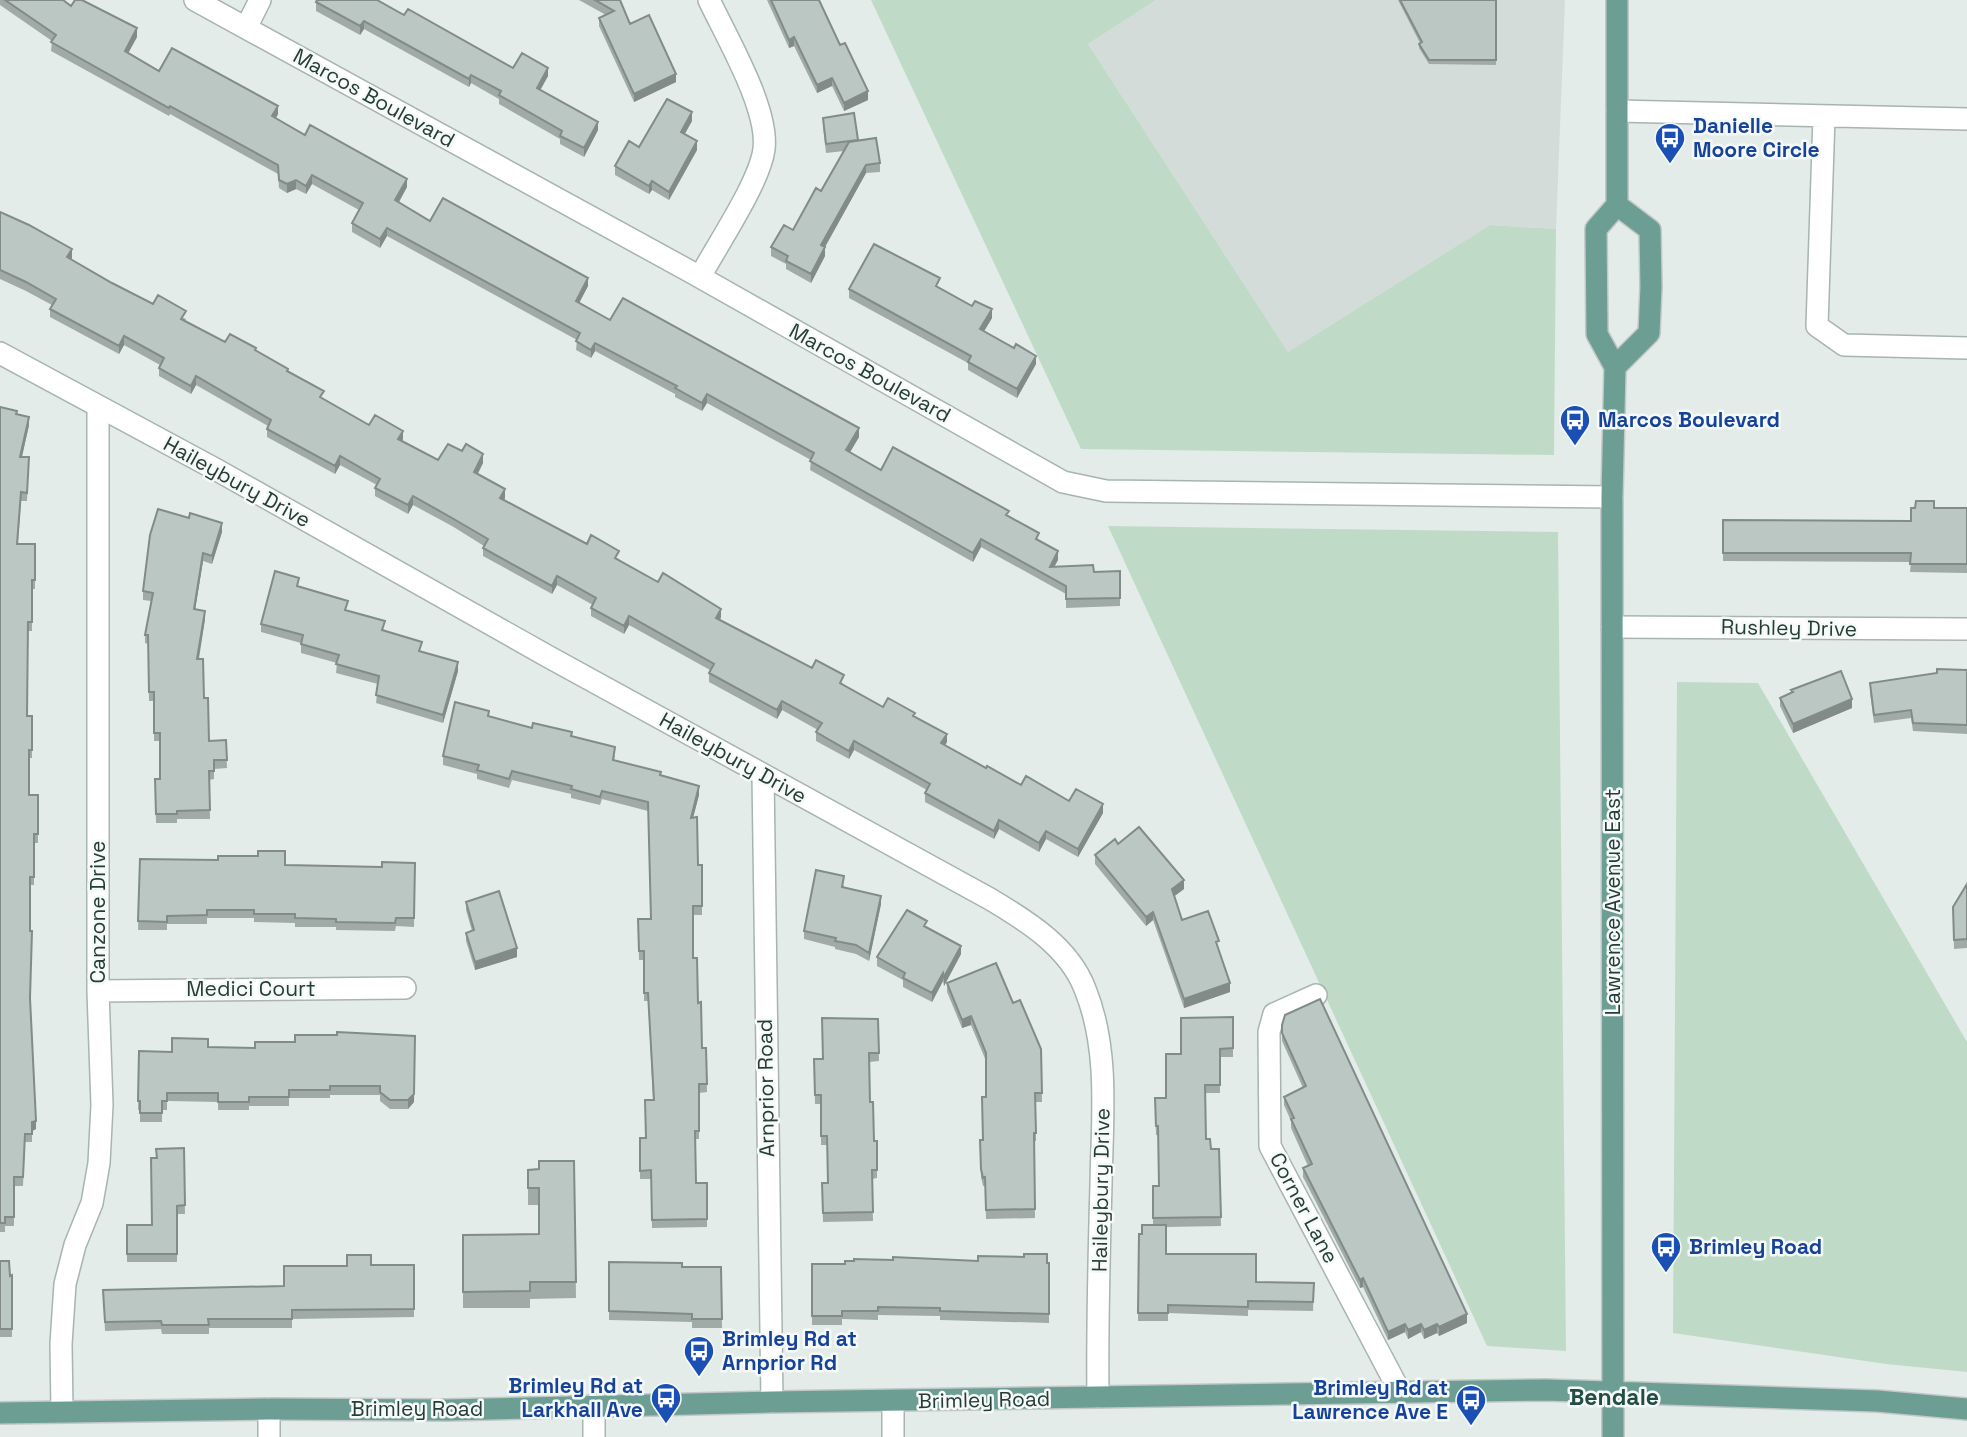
<svg xmlns="http://www.w3.org/2000/svg" width="1967" height="1437" viewBox="0 0 1967 1437" font-family="'Space Grotesk',sans-serif">
  <style>
    .built { fill: #d3dcd8 }
    .green { fill: #bfdbc8 }
    .lines { fill: none; stroke-linecap: round; stroke-linejoin: round }
    .minor-casing { stroke: #a7b4b0; stroke-width: 24 }
    .major-casing { stroke: #c2c8c7; stroke-width: 24 }
    .minor { stroke: #fff; stroke-width: 21 }
    .major { stroke: #6d9e93; stroke-width: 21 }
    .wall { fill: #a0aba7 }
    .shaded-wall { fill: #828b88 }
    .building { fill: #bac7c2; stroke: #828b88; stroke-width: 2 }
    .labels { text-anchor: middle; stroke-width: 5; stroke-linejoin: round; paint-order: stroke }
    .street-label { font-size: 21px; fill: #253c37; stroke: #f5f9f7 }
    .transit-label { font-size: 21px; font-weight: bold; fill: #164399; stroke: #f5f9f7; text-anchor: start }
    .neighbourhood-label { font-size: 23px; font-weight: bold; fill: #234d44; stroke: #f5f9f7 }
  </style>
  <rect width="100%" height="100%" fill="#e4ece9"/>
  <path class="built" d="M1156,0H1565L1556,229L1490,225L1288,352L1088,44Z"/>
  <path class="green" d="M871,0H1156L1088,44L1288,352L1490,225L1556,229L1554,455L1081,449Z
    M1108,526L1558,532L1566,1351L1487,1346Z
    M1677,682L1758,683L1967,1042V1372L1886,1364L1673,1333Z"/>
  <g class="lines">
    <g class="minor-casing">
      <path id="minor" d="M195,0L691,272L1063,482L1106,491L1612,497
        M246,28L260,0
        M1617,111L1967,119
        M1824,117L1817,326L1844,345L1967,348
        M700,277C717,245 760,182 764,149C769,109 727,38 709,0
        M0,353L217,470L549,657L990,899C1027,921 1069,947 1085,989C1110,1050 1102,1120 1101,1184C1099,1255 1097,1326 1098,1397
        M1612,627L1967,629
        M763,775L772,1402
        M98,991L405,988
        M1316,995L1274,1014L1269,1032L1270,1146L1400,1392
        M893,1401V1437
        M62,1411L61,1344L65,1284L75,1245L92,1203L99,1163L102,1105L98,991V407
        M269,1437V1409
        M594,1437V1405"/>
    </g>
    <g class="major-casing">
      <path id="major" d="M1615,367L1649,333L1651,287L1650,230L1617,205
        M0,1413L269,1409L447,1410L772,1402L1546,1390L1877,1401L1967,1409
        M1613,1437L1612,497L1615,367L1597,334L1596,229L1617,205V0"/>
    </g>
    <use href="#minor" class="minor"/>
    <use href="#major" class="major"/>
  </g>
  <path class="wall" d="M0,0H63L71,6L137,37L128,53L159,71L278,114L276,118L305,135L407,187L399,202L430,221L588,286L579,303L610,320L859,437L850,452L881,470L1009,517L1039,540L1058,560L1054,566L1094,572L1120,571V606L1066,608V594L981,547L973,562L810,470L811,460L707,403L702,411L675,397V394L595,351L591,358L576,350L577,340L387,236L380,248L352,232V223L359,210L312,184L306,194L296,189L287,193L279,188L278,174L170,114L169,116L51,51L52,41L0,5Z
    M579,0H621L620,1L630,24L676,82L634,102L599,26V18L606,15Z
    M767,0H820H819L840,45L868,100L844,111L832,86L817,93L794,46L789,48Z
    M1398,0H1497L1496,65L1429,64L1419,48V44L1420,43Z
    M316,2L404,15L513,68L548,76L540,90L598,130L584,157L560,144V139L499,104V99L471,83L469,87L364,29L360,35L316,11Z
    M823,118L858,141L880,163V172L866,173L825,247V256L811,283L786,269V264L771,256V247L793,230L821,191L844,151L826,153L823,126Z
    M692,121L684,134L697,150L669,200L652,190L649,194L615,175V166L639,147Z
    M0,212L72,258L71,259L112,283L153,304L186,319L185,321L225,342L256,351L288,372L324,399L369,425L403,439L402,441L438,460L483,463L478,474L505,498L504,500L587,544L619,559L618,560L721,617L720,620L844,684L843,685L883,707L915,717L947,742L945,745L986,768L1021,785L1103,813L1078,857L1046,839L1039,852L999,829L994,839L925,802V793L927,790L854,750L849,759L816,741V732L818,730L782,710L777,719L709,682V673L710,670L629,625L624,634L591,616V608L593,605L557,585L552,594L483,556V548L484,546L452,526L413,505L408,514L375,496V488L377,485L340,465L335,474L267,437V429L268,426L196,385L191,394L159,376V368L160,365L124,345L119,354L50,317V309L52,305L26,291L0,279Z
    M940,288L992,318L984,331L1036,364L1017,398L968,370V363L849,298V289Z
    M0,407L17,414L29,425L22,457H29L27,501H21L18,544H35V589H32V631H28L27,716H32V758H29V795H38V843H34V885H30V1001L36,1129L32,1131V1142H25L23,1186H14V1226H5V1232H0Z
    M1934,508H1967V573L1910,572L1911,562L1723,561V520L1911,521Z
    M222,532L212,564L203,561L195,609L205,619L199,659L209,741L226,740L227,768L214,769V779L209,780L210,819H177V823H156L155,779H160V741H154V701H149L148,644L145,643V635L151,601L143,600V591Z
    M299,587L385,630V631L458,671L443,723L376,703L378,684L336,673L337,663L301,653V643L261,632V624Z
    M1967,670V734L1913,731L1911,718L1874,723L1870,692V683Z
    M1791,690L1852,708L1793,733L1780,706V698L1791,693Z
    M489,716L532,728L572,737L615,756L614,760L661,775L699,795L693,817L698,865H702V915H693V958L702,1048H706L707,1092L699,1093V1139H695L696,1183H707V1227L652,1228L651,1179H640V1138H646L653,1100L648,1001H644V960H639L638,919H651L648,811L602,799L600,805L571,798V794L512,780L509,788L477,779V774L443,765V756Z
    M1118,844L1184,889L1174,896L1182,920L1219,950L1230,992L1184,1008L1153,920L1146,926L1095,864V855Z
    M258,856L285,865L382,867L415,863L414,927L396,926L395,931L336,930V927H295V923L254,922V918H207V924H167V930H138L140,859L218,860Z
    M1967,884V948L1954,949L1953,907Z
    M844,885V887L881,904L869,961L856,954L835,949V947L804,939V931Z
    M466,902L517,957L475,970L466,941V933L472,931L466,910Z
    M927,928L961,954L944,986L943,981L932,1002L903,987V980L877,966V957Z
    M947,983L1013,1003L1041,1049L1042,1102H1036V1141H1034L1035,1218L986,1219L985,1186H983L981,1177L980,1140H983L986,1097V1061L971,1025L962,1028L947,992Z
    M1233,1017V1057H1220V1093H1205L1206,1139L1211,1149H1219L1221,1226L1166,1227V1254L1256,1282L1314,1283L1313,1311L1248,1310V1316L1168,1313V1321H1138L1139,1234H1142L1153,1225V1186H1159L1158,1135H1156L1155,1098H1166L1181,1054Z
    M878,1019L879,1061L870,1062V1102L874,1141H877V1178L872,1179L873,1221L823,1222L822,1183H828L827,1145H821V1104H815L814,1059H823Z
    M1282,1025L1467,1323L1439,1336L1437,1333L1424,1339L1421,1332L1408,1339L1405,1332L1388,1340L1363,1287L1360,1288L1303,1177V1168L1308,1166L1291,1128V1121L1284,1105V1097L1303,1088L1282,1041Z
    M295,1042L414,1102L408,1109H390L380,1101V1095H330V1098H289V1106H249V1110H218V1102L167,1101V1110H162V1122H140V1110H138L139,1051L172,1052L255,1048Z
    M184,1148L185,1214H177V1262H127V1225H152L156,1158Z
    M574,1161L576,1298L530,1299V1308H463V1235L539,1234V1205H528V1186L539,1169Z
    M0,1261L10,1276L12,1275V1337H0Z
    M978,1261L1049,1263V1323L940,1320V1316L878,1315V1320L842,1319V1325H812V1264H845Z
    M609,1262L682,1267H721L722,1328H692V1322L609,1320Z
    M371,1265H414V1317L292,1319V1328H209V1334H162L161,1329L105,1331L103,1290L284,1286L347,1266Z"/>
  <path class="shaded-wall" d="M364,21V29L360,35V26Z
    M137,28V37L125,59V51Z
    M794,37V46L789,48V40Z
    M548,68V76L537,96V88Z
    M676,74V82L634,102V94Z
    M471,75V83L469,87V79Z
    M832,78V86L817,93V85Z
    M868,91V100L844,111V103Z
    M278,106V114L272,125V116Z
    M692,112V121L681,141V132Z
    M598,122V130L584,157V148Z
    M697,141V150L669,200V192Z
    M866,165V173L821,254V245Z
    M312,175V184L306,194V186Z
    M407,179V187L395,209V200Z
    M296,180V189L287,193V184Z
    M652,181V190L649,194V186Z
    M387,228V236L380,248V239Z
    M825,247V256L811,283V274Z
    M72,249V258L67,266V257Z
    M588,278V286L576,309V301Z
    M992,309V318L980,338V329Z
    M124,336V345L119,354V346Z
    M595,343V351L591,358V350Z
    M1036,356V364L1017,398V389Z
    M196,376V385L191,394V386Z
    M707,394V403L702,411V403Z
    M29,417V425L20,465V457Z
    M859,428V437L846,459V450Z
    M403,431V439L398,448V439Z
    M483,454V463L474,480V472Z
    M340,456V465L335,474V466Z
    M505,489V498L500,507V498Z
    M413,496V505L408,514V505Z
    M222,523V532L212,564V556Z
    M981,539V547L973,562V553Z
    M1058,551V560L1050,575V567Z
    M203,553V561L194,617V609Z
    M557,576V585L552,594V586Z
    M721,609V617L716,627V618Z
    M205,611V619L197,668V659Z
    M629,616V625L624,634V626Z
    M458,662V671L443,723V715Z
    M1852,699V708L1793,733V724Z
    M782,701V710L777,719V710Z
    M947,734V742L941,752V743Z
    M854,741V750L849,759V751Z
    M699,786V795L691,826V818Z
    M1103,804V813L1078,857V849Z
    M999,820V829L994,839V831Z
    M1046,831V839L1039,852V843Z
    M1184,880V889L1172,898V889Z
    M881,896V904L869,961V953Z
    M1153,912V920L1146,926V917Z
    M961,946V954L944,986V977Z
    M517,948V957L475,970V962Z
    M943,973V981L932,1002V993Z
    M1230,983V992L1184,1008V999Z
    M971,1016V1025L962,1028V1020Z
    M415,1036L414,1102L408,1109V1100Z
    M36,1121V1129L32,1131V1122Z
    M1363,1278V1287L1360,1288V1280Z
    M1467,1314V1323L1439,1336V1327Z
    M1405,1324V1332L1388,1340V1332Z
    M1421,1324V1332L1408,1339V1330Z
    M1437,1324V1333L1424,1339V1330Z"/>
  <path class="building" d="M5,0H63L71,6L75,0H82L137,28L125,51L159,71L172,48L278,106L272,116L305,135L310,125L407,179L395,200L430,221L443,198L588,278L576,301L610,320L623,298L859,428L846,450L881,470L893,447L1009,511L1006,515L1039,533L1036,539L1058,551L1050,567L1093,565L1094,572L1120,571V598L1066,599V586L981,539L973,553L810,461L814,453L707,394L702,403L675,388L677,386L595,343L591,350L576,341L580,333L387,228L380,239L352,223L363,203L312,175L306,186L296,180L287,184L279,180L278,165L170,106L169,108L51,42L56,35Z
    M317,0H377L404,15L408,9L513,68L522,53L548,68L537,88L598,122L584,148L560,136L562,131L499,95L501,91L471,75L469,79L364,21L360,26L316,2Z
    M595,0H620L630,24L649,15L676,74L634,94L599,18L614,11Z
    M771,0H819L840,45L845,43L868,91L844,103L832,78L817,85L794,37L789,40Z
    M1400,0H1496V60H1429L1419,44L1422,42Z
    M667,99L692,112L681,132L697,141L669,192L652,181L649,186L615,166L629,141L639,147Z
    M854,113L858,140L826,144L823,118Z
    M876,138L880,163L866,165L821,245L825,247L811,274L786,261L788,256L771,247L784,225L793,230L816,188L821,191L849,142Z
    M0,212L29,225L72,249L67,257L112,283L153,304L158,295L186,311L181,319L225,342L230,334L256,348L255,350L288,369L287,371L324,391L320,397L369,425L375,415L403,431L398,439L438,460L448,444L462,451L466,444L483,454L474,472L505,489L500,498L587,544L591,535L619,551L615,558L658,582L663,573L721,609L716,618L812,668L816,660L844,675L840,683L883,707L888,698L915,713L913,716L947,734L941,743L986,768L987,766L1021,785L1026,776L1069,801L1076,789L1103,804L1078,849L1046,831L1039,843L999,820L994,831L925,793L930,784L854,741L849,751L816,732L822,723L782,701L777,710L709,673L714,664L629,616L624,626L591,608L596,598L557,576L552,586L483,548L488,539L452,518L413,496L408,505L375,488L380,479L340,456L335,466L267,429L271,420L196,376L191,386L159,368L164,358L124,336L119,346L50,309L56,299L26,282L0,270Z
    M874,244L940,278L936,286L972,306L975,301L992,309L980,329L1014,348L1016,344L1036,356L1017,389L968,362L971,356L849,289Z
    M0,407L17,411L16,414L29,417L20,457H29L27,493L21,492L17,544H35V580H32V622H28L27,716H32V750H29V795H38V834H34V877H30V931H32L30,998L36,1121L32,1122V1134H25L23,1177H14V1217H5V1223H0Z
    M1916,501H1934V508H1967V564H1910L1911,553H1723V520L1911,521V508H1915Z
    M158,509L189,518L190,513L222,523L212,556L203,553L194,609L205,611L197,659H203L204,698H208L209,741L226,740L227,760H214V771H209L210,810L177,811V814H156L155,779H160V733H154V692H149L148,635H145L153,593L143,591L150,535Z
    M275,571L299,578L297,586L348,601L345,610L385,621L382,630L422,642L419,651L458,662L443,715L376,695L379,676L336,664L339,655L301,644L303,635L261,624Z
    M1937,669L1967,670V725L1913,723L1911,710L1874,715L1870,683L1937,673Z
    M1841,671L1852,699L1793,724L1780,698L1793,692L1791,690Z
    M455,702L489,711L488,716L532,728L533,723L572,732L571,736L615,747L613,760L661,772L660,775L699,786L691,818L697,817L698,865H702V906H693V958H697L698,1003L701,1002L702,1048H706L707,1084H699V1131H695L696,1183H707V1219L652,1220L651,1170L640,1171V1138H646L645,1100H654L648,993H644V951H639L638,919H651L648,802L602,791L600,797L571,789L572,786L512,771L509,779L477,770L479,765L443,756Z
    M1139,827L1184,880L1172,889L1182,920L1208,911L1219,941L1216,942L1230,983L1184,999L1153,912L1146,917L1095,855L1115,839L1118,844Z
    M258,851H285V865L382,867V862L415,863L414,918H396L395,923L336,922V919L295,918V914H254V910H207V915L167,916V922L138,921L140,859L218,860V856H258Z
    M816,870L844,876L842,887L881,896L869,953L856,945L835,941L836,938L804,931Z
    M1967,884V939L1954,940L1953,907Z
    M499,891L517,948L475,962L466,933L474,930L466,902Z
    M907,910L927,921L924,926L961,946L944,977L943,973L932,993L903,978L905,973L877,957Z
    M996,963L1013,1003L1020,1000L1041,1049L1042,1093H1035L1036,1133H1034L1035,1209L986,1210L985,1177L983,1178L981,1169L980,1140H983L982,1097H986V1053L971,1016L962,1020L947,983Z
    M1320,999L1467,1314L1439,1327L1437,1324L1424,1330L1421,1324L1408,1330L1405,1324L1388,1332L1363,1278L1360,1280L1303,1168L1312,1164L1291,1119L1294,1118L1284,1097L1306,1086L1282,1033V1025L1285,1015Z
    M1233,1017V1048L1220,1049V1085H1205L1206,1139H1210L1211,1149H1219L1221,1217L1153,1218V1186H1159L1158,1126H1156L1155,1098H1166V1054H1181V1018Z
    M822,1018L878,1019L879,1053H869L870,1102H873L874,1141H877V1170H872L873,1212L823,1213L822,1183H828L827,1136H821V1095H815L814,1059H823Z
    M337,1032L415,1036L414,1094L408,1100H390L380,1092V1086H330V1090H289V1097H249V1102H218V1093H167V1101H162V1113H140V1101H138L139,1051L172,1052V1038L208,1039V1047L255,1048V1042H295V1035H337Z
    M184,1148L185,1205L177,1206V1254H127V1225H152L151,1158H157L156,1149Z
    M539,1161H574L576,1282H530V1291L463,1292V1235L539,1234V1188H528V1170L539,1169Z
    M1142,1225H1166V1254H1256V1282L1314,1283L1313,1302L1248,1301V1307L1168,1305V1313H1138L1139,1234H1142Z
    M1024,1254H1047V1263H1049V1314L940,1311V1308L878,1307V1311H842V1316H812V1264H845V1261H854V1259L893,1260V1257L978,1261V1256L1024,1257Z
    M347,1255H371V1265H414V1309L292,1310V1319H208L209,1325H162L161,1321L105,1322L103,1290L284,1286V1266H347Z
    M0,1261H9L10,1276L12,1275V1329H0Z
    M609,1262L682,1263V1267H721L722,1319H692V1314L609,1311Z"/>
  <defs>
    <g id="bus-pin" transform="scale(1.575)"><path d="M0 17L-7.5 6A9.5 9.5 0 1 1 7.5 6Z" fill="#1a4fb4" stroke="#f5f9f7"/><path d="M-5-6H5V4H4V6H2V4H-2V6H-4V4H-5ZM-3.5-4V0h7V-4ZM-3.5 1.2v1.5H-2V1.2ZM2 1.2v1.5H3.5V1.2Z" fill="#fff"/></g>
  </defs>
  <g fill-rule="evenodd">
    <use href="#bus-pin" x="1670" y="138"/>
    <use href="#bus-pin" x="1575" y="420"/>
    <use href="#bus-pin" x="1666" y="1247"/>
    <use href="#bus-pin" x="699" y="1351"/>
    <use href="#bus-pin" x="666" y="1398"/>
    <use href="#bus-pin" x="1471" y="1400"/>
  </g>
  <g class="labels">
    <g class="street-label">
      <text transform="translate(374 98) rotate(29)" y="7">Marcos Boulevard</text>
      <text transform="translate(870 373) rotate(29)" y="7">Marcos Boulevard</text>
      <text transform="translate(237 482) rotate(29)" y="7">Haileybury Drive</text>
      <text transform="translate(1789 628) rotate(1)" y="7">Rushley Drive</text>
      <text transform="translate(733 758) rotate(29)" y="7">Haileybury Drive</text>
      <text transform="translate(1613 902) rotate(-90)" y="7">Lawrence Avenue East</text>
      <text transform="translate(98 912) rotate(-90)" y="7">Canzone Drive</text>
      <text x="251" y="996">Medici Court</text>
      <text transform="translate(766 1088) rotate(-91)" y="7">Arnprior Road</text>
      <text transform="translate(1101 1190) rotate(-89)" y="7">Haileybury Drive</text>
      <text transform="translate(1304 1208) rotate(62)" y="7">Corner Lane</text>
      <text transform="translate(984 1400) rotate(-1)" y="7">Brimley Road</text>
      <text x="417" y="1416">Brimley Road</text>
    </g>
    <g class="transit-label">
      <text x="1693" y="133">Danielle<tspan x="1693" dy="24">Moore Circle</tspan></text>
      <text x="1598" y="427">Marcos Boulevard</text>
      <text x="1689" y="1254">Brimley Road</text>
      <text x="722" y="1346">Brimley Rd at<tspan x="722" dy="24">Arnprior Rd</tspan></text>
      <text x="643" y="1393" text-anchor="end">Brimley Rd at<tspan x="643" dy="24">Larkhall Ave</tspan></text>
      <text x="1448" y="1395" text-anchor="end">Brimley Rd at<tspan x="1448" dy="24">Lawrence Ave E</tspan></text>
    </g>
    <g class="neighbourhood-label">
      <text x="1614" y="1405">Bendale</text>
    </g>
  </g>
</svg>
